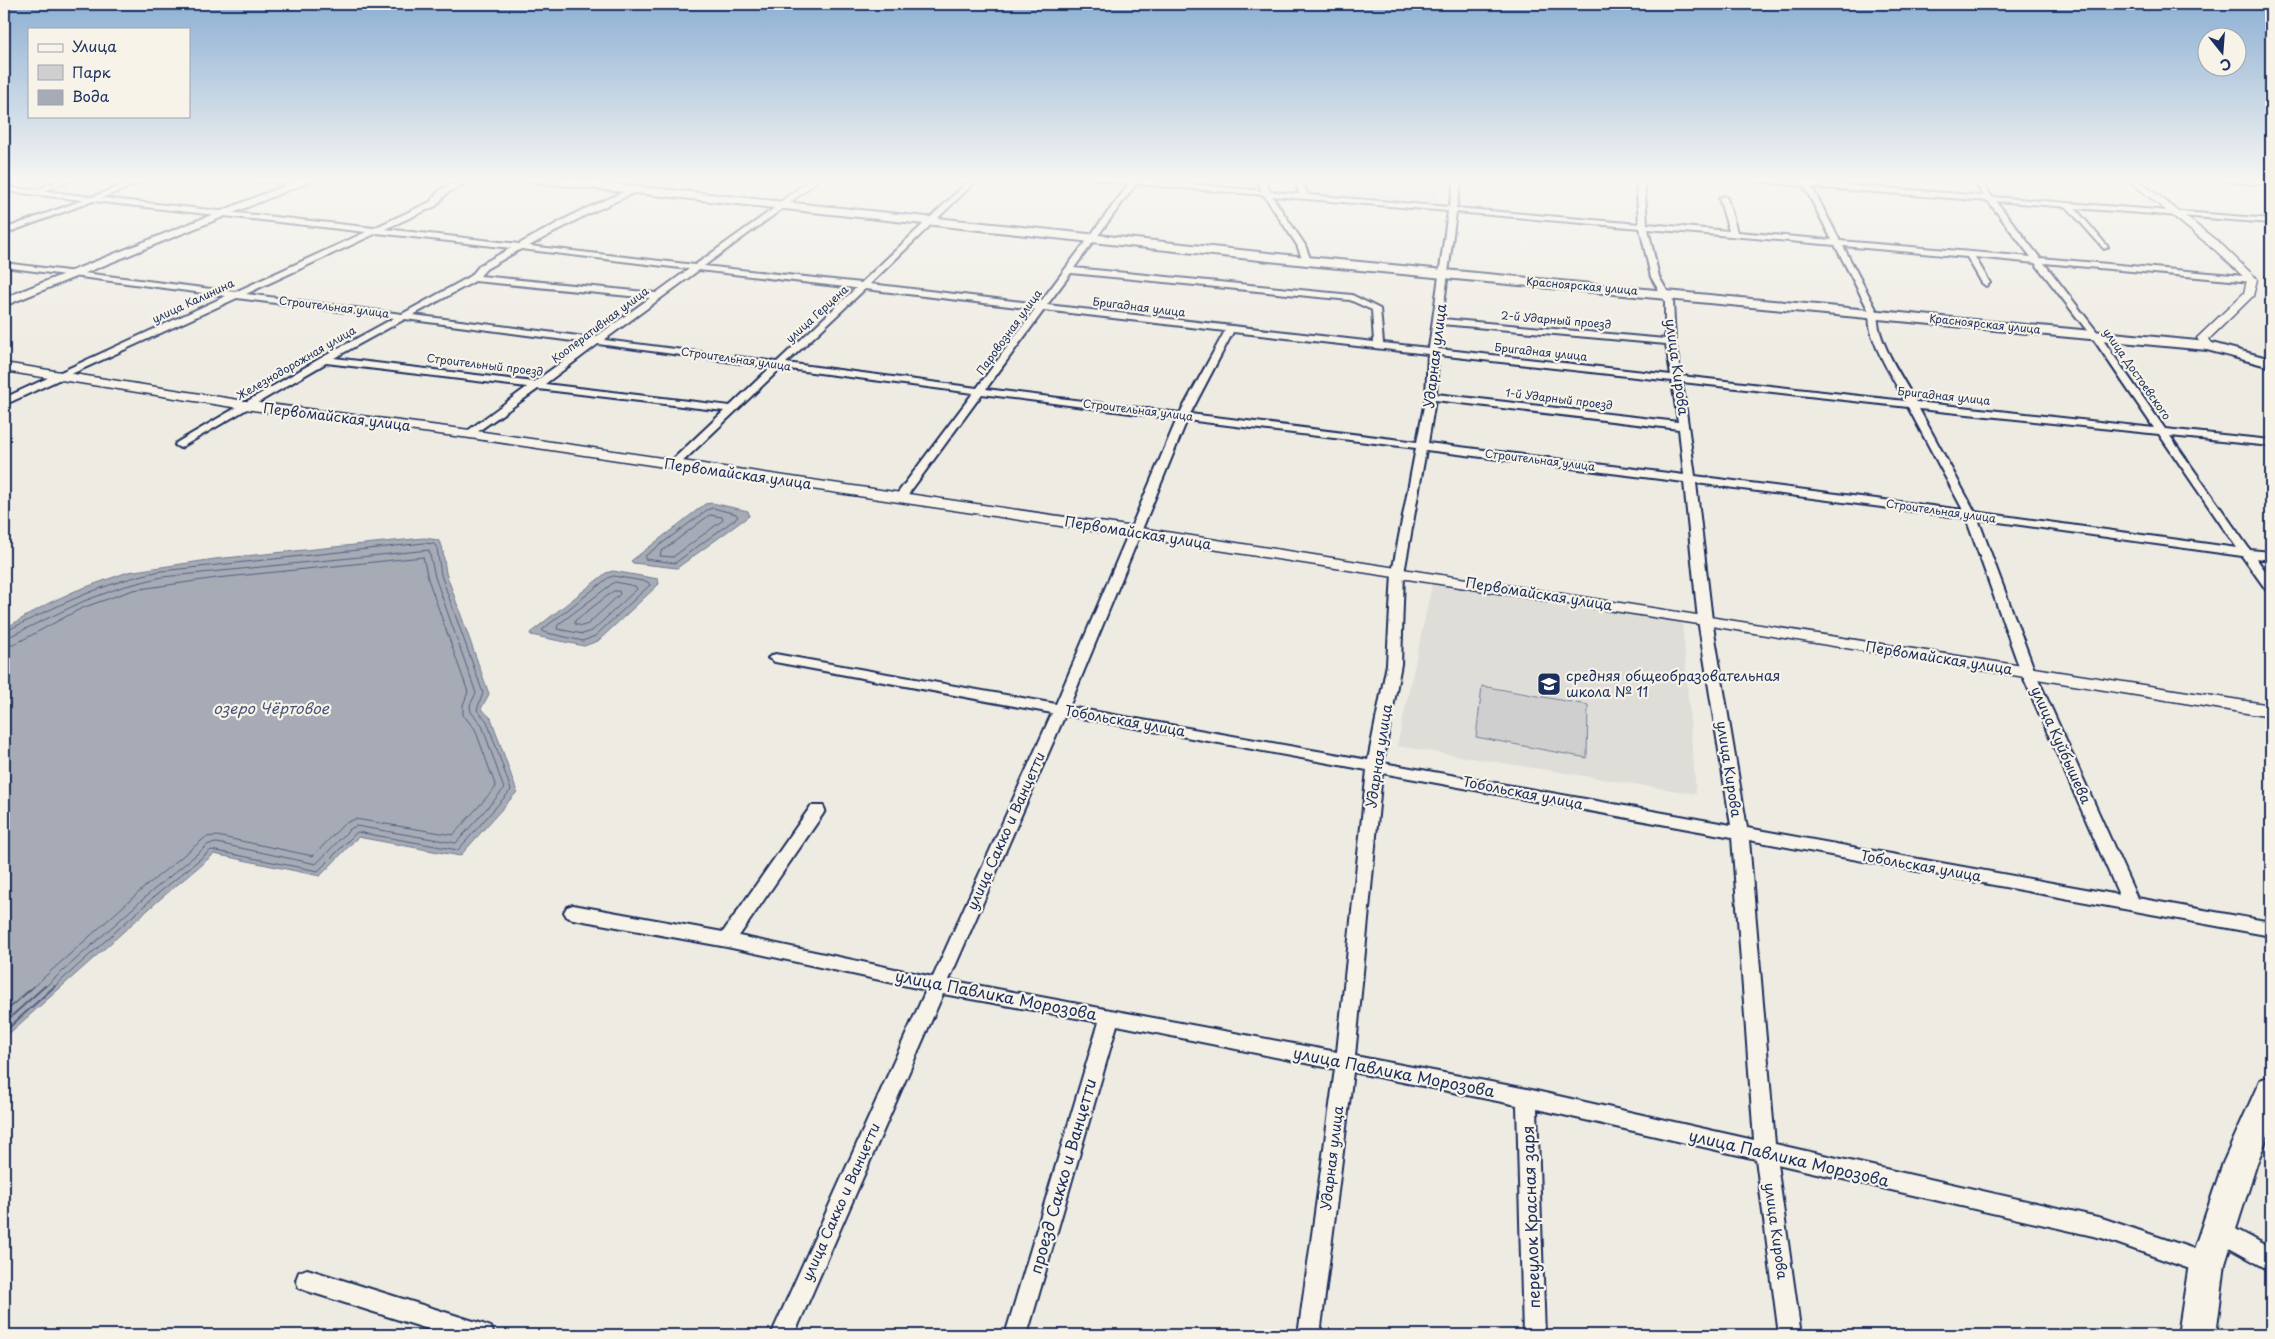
<svg xmlns="http://www.w3.org/2000/svg" width="2275" height="1339" viewBox="0 0 2275 1339" font-family="'Playpen Sans',sans-serif">
  <style>
    .built { fill: #deddd8 }
    .green { fill: #cfcfcf; stroke: #757f96 }
    .water { fill: #a6abb5; stroke: #6e7992 }
    .lines { fill: none; stroke-linecap: round; stroke-linejoin: round }
    .shore-far1 { stroke: #536181; stroke-width: 1 }
    .shore { stroke: #536181; stroke-width: 2 }
    .minor-casing { stroke: #1b2f5e; stroke-width: 4 }
    .tertiary-casing { stroke: #1b2f5e; stroke-width: 3 }
    .secondary-casing { stroke: #1b2f5e; stroke-width: 4 }
    .primary-casing { stroke: #1b2f5e; stroke-width: 4 }
    .minor { fill: #f7f3e8; fill-rule: evenodd }
    .tertiary { fill: #f7f3e8; fill-rule: evenodd }
    .secondary { fill: #f7f3e8; fill-rule: evenodd }
    .primary { fill: #f7f3e8; fill-rule: evenodd }
    .labels { text-anchor: middle; stroke-width: 4.5; stroke-linejoin: round; paint-order: stroke }
    .far-street-label { font-size: 11px; fill: #1b2f5e; stroke: #f7f3e8 }
    .street-label { font-size: 14px; fill: #1b2f5e; stroke: #f7f3e8 }
    .poi-label { font-size: 14px; fill: #1b2f5e; stroke: #f7f3e8; text-anchor: start }
    .water-label { font-size: 15px; font-style: italic; fill: #455478; stroke: #f7f3e8 }
    .near-street-label { font-size: 16px; fill: #1b2f5e; stroke: #f7f3e8 }
  </style>
  <rect width="100%" height="100%" fill="#eeebe2"/>
  <filter id="ink" filterUnits="userSpaceOnUse"><feTurbulence type="fractalNoise" baseFrequency=".02" numOctaves="2"/><feDisplacementMap in="SourceGraphic" scale="10" xChannelSelector="R" yChannelSelector="G"/><feConvolveMatrix kernelMatrix="1 2 1 2 8 2 1 2 1" color-interpolation-filters="sRGB"/></filter>
  <g filter="url(#ink)">
    <path class="built" d="M1301,179H1440L1437,203L1309,193Z
      M1432,585L1682,621L1696,794L1397,746Z"/>
    <path class="green" d="M1482,686L1588,705L1587,758L1476,737Z"/>
    <path class="water" d="M712,503L748,511L749,516L677,568L633,563L631,561L705,504Z
      M424,538L438,540L442,546L446,573L489,694L481,709L491,718L517,792L460,856L358,837L320,876L214,854L159,900L4,1038V629L47,604L75,591L128,572L215,559Z
      M613,571L658,579L659,584L598,641L584,646L531,635L530,633L606,573Z"/>
    <g class="lines">
      <path class="shore-far1" d="M713,508L736,514L738,517L675,563L645,559V556L707,510Z
        M710,515L722,517L723,520L673,557L660,556L661,552Z
        M614,576L648,582L650,585L595,636L583,641L543,632V629L608,578Z
        M615,582L635,586L637,589L592,631L583,634L557,629L558,625Z
        M614,591H619L620,594L588,624L582,626L575,624V621Z
        M4,632C55,607 104,582 161,571L424,543L434,544L437,548L441,575L483,693L477,710L487,721L511,790L458,850L357,832L318,871L211,850L155,896L53,988
        M4,639L84,601L122,587L162,577L429,550L435,577L476,693L470,705L471,712L482,725L504,789L456,843L356,826L350,829L316,864L217,843L209,844L151,892L44,988
        M4,646L13,645L82,608L133,590L217,578L423,557L428,579L468,692L463,705V715L475,729L496,787L453,835L355,819L344,824L313,856L217,836L206,837L146,886L32,988"/>
      <path class="shore" d="M4,1013L34,986
        M4,1023L45,986
        M4,1032L55,986"/>
      <g class="minor-casing">
        <path id="minor" d="M64,179H75L44,191L92,197L138,179H149L102,198L374,228L430,202L441,189L463,179H473L447,193L436,206L385,229L519,244L578,212L635,187H638V191L584,216L529,246L695,265L783,202L787,204L786,206L704,266L861,283L971,179H978L870,284L1039,304L1129,184L1097,179H1139L1262,191L1257,179H1264L1270,192L1300,194L1293,179H1300L1308,195L1449,207L1455,179H1462L1456,208L1639,224L1636,179H1644L1647,224L1729,231L1719,198L1723,196L1727,198L1737,232L1832,240L1804,186L1737,179L1802,182L1801,179H1808L1809,182L1984,196L1972,179H1979L1992,197L2271,219V223L2075,208L2108,247L2104,249L2067,207L1996,201L2040,258L2255,277L2256,279L2252,282L2044,263L2098,333L2165,429L2271,440V446L2170,436L2250,550L2271,552V560L2256,558L2271,579V592L2267,591L2242,556L1978,519L2035,672L2137,898L2271,922V936L1749,840L1775,1144L2102,1218L2215,1256L2218,1264L2215,1272L2207,1275L2102,1238L1777,1164L1801,1335H1779L1756,1159L1537,1109L1545,1335H1523L1517,1105L1353,1072L1320,1335H1298L1335,1069L1117,1025L1027,1335H1005L1099,1022L943,994L794,1335H771L926,990L727,947L573,919L567,917L564,912L567,907L573,905L723,932L811,806H823L825,810L823,814L739,936L933,977L1052,713L775,662L768,658L775,654L1056,704L1177,419L982,394L904,500L900,501L894,498L973,393L781,368L677,467H669V463L724,411L538,389L470,437L466,436V432L527,387L326,363L180,448L175,445L176,443L321,358L394,318L237,298L4,405V398L226,296L4,267V263L235,292L366,232L93,201L4,234V229L83,200L4,191V187L35,190ZM1136,184L1264,195L1297,245L1303,261L1307,263L1311,261L1305,245L1272,196L1448,211L1429,348L1383,343L1380,309L1352,295L1074,268ZM1812,187L1988,201L2031,257L1840,241ZM1456,212L1640,228L1651,277L1665,301V339L1442,319ZM1648,229L1835,245L1870,313C1865,337 1894,379 1905,401L1681,376L1675,342L1673,301L1659,277ZM377,233L511,248L480,265L471,276L402,314L246,294ZM1843,246L1967,257L1982,283L1986,286L1990,283L1975,257L2035,263L2092,337L2154,428L1916,402C1904,380 1874,337 1878,313ZM521,249L689,269L656,293L480,276L486,269ZM699,270L854,288H856L777,362L604,340ZM1071,273L1350,300L1372,310L1374,342L1047,305ZM475,281L650,298L594,338L413,315ZM865,289L1035,309L977,388L786,363ZM1044,310L1225,331L1180,413L986,389ZM405,319L588,343L534,382L334,358ZM1441,324L1666,344L1671,375L1438,349ZM1233,332L1428,354L1426,396L1417,442L1190,414ZM598,344L771,367L730,406L545,384ZM1438,355L1672,381L1678,422L1436,394ZM1682,382L1908,407L1963,510L1695,476ZM1435,400L1679,429L1684,475L1428,443ZM1919,409L2159,434L2237,548L1975,512ZM1187,420L1416,448L1392,573L1387,664L1368,760L1069,707ZM1426,450L1684,482L1698,620L1731,825L1383,763L1401,664L1404,573ZM1696,483L1966,518L2021,672L2119,895L1747,828L1712,620ZM1065,715L1367,770L1337,1052L949,980ZM1382,773L1732,837L1754,1140L1527,1089L1355,1056Z
          M243,179H273L303,184L299,186Z
          M2219,1220L2271,1248V1271L2211,1238L2208,1231L2211,1224Z
          M307,1269L483,1324L491,1327L494,1335H447L307,1291L299,1288L296,1280L299,1272Z"/>
      </g>
      <g class="tertiary-casing">
        <path id="tertiary" d="M810,179H820L786,206H780V202Z
          M2127,179H2137L2222,245L2257,279L2253,296L2209,339L2214,346L2212,349H2204L2197,338L2244,293L2247,280L2214,249Z
          M4,363L245,401L470,430L1134,527L2271,705V717L1705,625L1134,537L470,438L245,409L4,371Z"/>
      </g>
      <g class="secondary-casing">
        <path id="secondary" d="M301,179H316L4,306V298Z
          M528,179H566L1307,257L2208,342L2271,359V367L2207,350L1307,265L533,182Z
          M2225,179H2271V185L2230,182Z"/>
      </g>
      <g class="primary-casing">
        <path id="primary" d="M2271,1076V1128L2257,1163L2225,1264L2216,1335H2178L2189,1264L2223,1163L2260,1080Z"/>
      </g>
      <use href="#minor" class="minor"/>
      <use href="#tertiary" class="tertiary"/>
      <use href="#secondary" class="secondary"/>
      <use href="#primary" class="primary"/>
    </g>
  </g>
  <linearGradient id="sky" x2="0" y2="1"><stop stop-color="#8db0d4"/><stop offset="0.49" stop-color="#f7f6f2"/><stop offset="1" stop-color="#f7f6f2" stop-opacity="0"/></linearGradient>
  <rect width="2275" height="367" fill="url(#sky)"/>
  <defs>
    <g id="school-square" transform="scale(1.25)"><rect x="-9" y="-9" width="18" height="18" rx="4" fill="#1b2f5e" stroke="#f7f3e8"/><path d="M0-5L7-2L0 1L-7-2ZM-4 1L0 2.5L4 1V4Q0 6-4 4Z" fill="#fff"/></g>
  </defs>
  <g fill-rule="evenodd">
    <use href="#school-square" x="1549" y="684"/>
  </g>
  <g class="labels">
    <g class="far-street-label">
      <text transform="translate(1582 286) rotate(5)" y="4">Красноярская улица</text>
      <text transform="translate(193 301) rotate(-25)" y="4">улица Калинина</text>
      <text transform="translate(334 307) rotate(7)" y="4">Строительная улица</text>
      <text transform="translate(1139 307) rotate(7)" y="4">Бригадная улица</text>
      <text transform="translate(817 314) rotate(-42)" y="4">улица Герцена</text>
      <text transform="translate(1556 320) rotate(5)" y="4">2-й Ударный проезд</text>
      <text transform="translate(1985 324) rotate(6)" y="4">Красноярская улица</text>
      <text transform="translate(600 325) rotate(-37)" y="4">Кооперативная улица</text>
      <text transform="translate(1009 332) rotate(-54)" y="4">Паровозная улица</text>
      <text transform="translate(1541 352) rotate(6)" y="4">Бригадная улица</text>
      <text transform="translate(736 359) rotate(8)" y="4">Строительная улица</text>
      <text transform="translate(296 363) rotate(-30)" y="4">Железнодорожная улица</text>
      <text transform="translate(485 365) rotate(7)" y="4">Строительный проезд</text>
      <text transform="translate(2137 374) rotate(55)" y="4">улица Достоевского</text>
      <text transform="translate(1944 396) rotate(6)" y="4">Бригадная улица</text>
      <text transform="translate(1559 399) rotate(7)" y="4">1-й Ударный проезд</text>
      <text transform="translate(1138 410) rotate(7)" y="4">Строительная улица</text>
      <text transform="translate(1540 460) rotate(7)" y="4">Строительная улица</text>
      <text transform="translate(1941 511) rotate(8)" y="4">Строительная улица</text>
    </g>
    <g class="street-label">
      <text transform="translate(1435 356) rotate(-83)" y="5">Ударная улица</text>
      <text transform="translate(1677 367) rotate(82)" y="5">улица Кирова</text>
      <text transform="translate(337 417) rotate(7)" y="5">Первомайская улица</text>
      <text transform="translate(738 474) rotate(8)" y="5">Первомайская улица</text>
      <text transform="translate(1138 533) rotate(9)" y="5">Первомайская улица</text>
      <text transform="translate(1539 594) rotate(9)" y="5">Первомайская улица</text>
      <text transform="translate(1939 658) rotate(9)" y="5">Первомайская улица</text>
      <text transform="translate(1125 721) rotate(10)" y="5">Тобольская улица</text>
      <text transform="translate(2061 745) rotate(66)" y="5">улица Куйбышева</text>
      <text transform="translate(1379 756) rotate(-81)" y="5">Ударная улица</text>
      <text transform="translate(1729 769) rotate(81)" y="5">улица Кирова</text>
      <text transform="translate(1523 793) rotate(11)" y="5">Тобольская улица</text>
      <text transform="translate(1006 831) rotate(-66)" y="5">улица Сакко и Ванцетти</text>
      <text transform="translate(1921 866) rotate(10)" y="5">Тобольская улица</text>
      <text transform="translate(1332 1158) rotate(-83)" y="5">Ударная улица</text>
      <text transform="translate(841 1202) rotate(-66)" y="5">улица Сакко и Ванцетти</text>
      <text transform="translate(1776 1231) rotate(82)" y="5">улица Кирова</text>
    </g>
    <g class="poi-label">
      <text x="1566" y="681">средняя общеобразовательная<tspan x="1566" dy="16">школа № 11</tspan></text>
    </g>
    <g class="water-label">
      <text x="271" y="714">озеро Чёртовое</text>
    </g>
    <g class="near-street-label">
      <text transform="translate(996 995) rotate(11)" y="6">улица Павлика Морозова</text>
      <text transform="translate(1394 1072) rotate(11)" y="6">улица Павлика Морозова</text>
      <text transform="translate(1789 1158) rotate(13)" y="6">улица Павлика Морозова</text>
      <text transform="translate(1063 1176) rotate(-74)" y="6">проезд Сакко и Ванцетти</text>
      <text transform="translate(1531 1217) rotate(-92)" y="6">переулок Красная заря</text>
    </g>
  </g>
  <rect width="2275" height="1339" fill="none" stroke="#f7f3e8" stroke-width="20"/>
  <rect x="10" y="10" width="2255" height="1319" fill="none" stroke="#1b2f5e" stroke-width="2" filter="url(#ink)"/>
  <rect x="28" y="28" width="162" height="90" fill="#f7f3e8" stroke="#9fa5b1"/>
  <rect x="38" y="44" width="25" height="8" fill="#f7f3e8" stroke="#9fa5b1"/>
  <text x="72" y="52" font-size="15" fill="#1b2f5e">Улица</text>
  <rect x="38" y="65" width="25" height="15" fill="#cfcfcf" stroke="#9fa5b1"/>
  <text x="72" y="78" font-size="15" fill="#1b2f5e">Парк</text>
  <rect x="38" y="90" width="25" height="15" fill="#a6abb5" stroke="#9fa5b1"/>
  <text x="72" y="102" font-size="15" fill="#1b2f5e">Вода</text>
  <g transform="translate(2222 52) rotate(163)"><circle r="24" fill="#f7f3e8" stroke="#9fa5b1"/>
  <path d="M0-4L9 19L0 12L-9 19Z" fill="#1b2f5e"/>
  <text y="-8" font-size="14" font-weight="bold" text-anchor="middle" fill="#1b2f5e">С</text>
  </g>
</svg>
